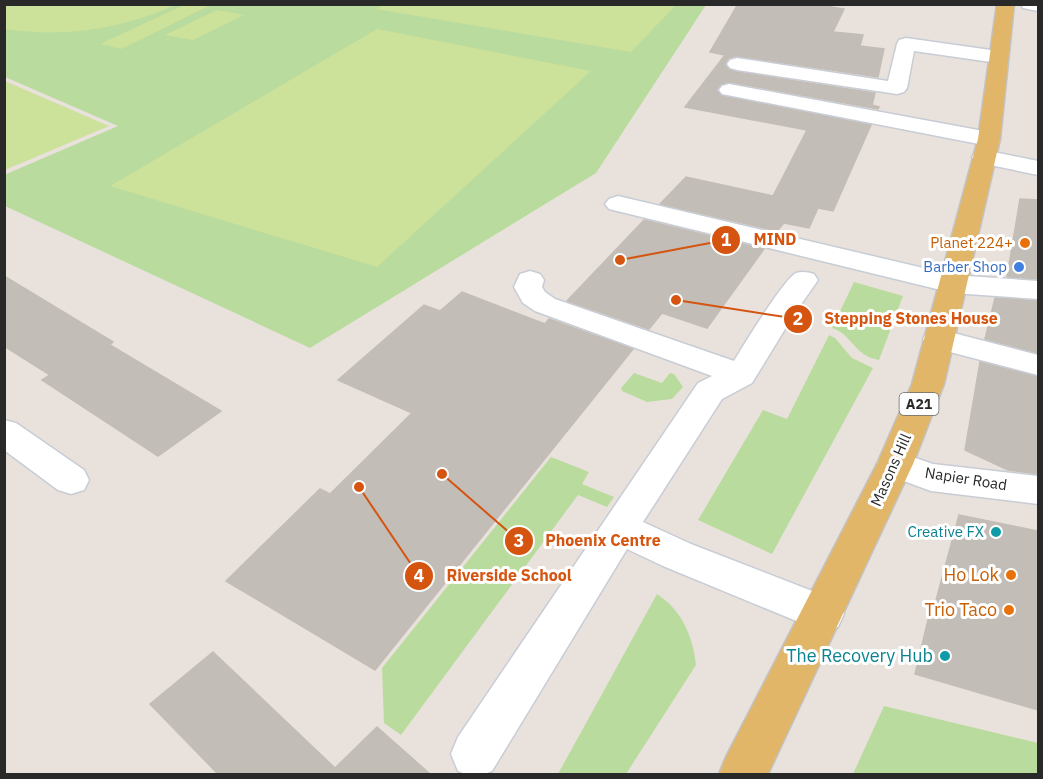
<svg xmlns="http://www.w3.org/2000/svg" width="1043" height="779" viewBox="0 0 1043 779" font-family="'IBM Plex Sans',sans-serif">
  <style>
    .green { fill: #badb9e }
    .pitch { fill: #cce19a }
    .building { fill: #c2bdb7; stroke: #c4bdb6; stroke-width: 1.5 }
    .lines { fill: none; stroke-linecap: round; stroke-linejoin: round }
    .minor-casing { stroke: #c7ccd5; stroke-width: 3 }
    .major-casing { stroke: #c3c3c3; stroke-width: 3 }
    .minor { fill: #fff; fill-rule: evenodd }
    .major { fill: #e1b669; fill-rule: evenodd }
    .food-dot { fill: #e8710a; stroke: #fff; stroke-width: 2 }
    .shop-dot { fill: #3f7fe0; stroke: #fff; stroke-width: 2 }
    .culture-dot { fill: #0f9aa8; stroke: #fff; stroke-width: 2 }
    .labels { text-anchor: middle; stroke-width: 6; stroke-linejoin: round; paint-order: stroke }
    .shield { fill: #fff; stroke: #696969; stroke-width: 1.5 }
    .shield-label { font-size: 14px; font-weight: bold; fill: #292929 }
    .food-label { font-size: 15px; fill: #c56008; stroke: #fff; text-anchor: end }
    .shop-label { font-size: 15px; fill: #366cbe; stroke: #fff; text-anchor: end }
    .street-label { font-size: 15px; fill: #292929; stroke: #fff }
    .culture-label { font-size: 15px; fill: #0d838f; stroke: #fff; text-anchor: end }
    .near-food-label { font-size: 18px; fill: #c56008; stroke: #fff; text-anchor: end }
    .near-culture-label { font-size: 18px; fill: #0d838f; stroke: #fff; text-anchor: end }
    .leader { fill: none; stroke: #d5540f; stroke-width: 2 }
    .callout-dot { fill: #d5540f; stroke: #fff; stroke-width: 2 }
    .mark-label { font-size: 18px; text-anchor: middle; font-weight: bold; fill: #fff }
    .callout-label { font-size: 16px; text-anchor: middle; font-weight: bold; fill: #d5540f; stroke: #fff; stroke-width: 6; stroke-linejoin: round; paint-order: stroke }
  </style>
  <rect width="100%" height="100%" fill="#e9e2dc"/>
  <path class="green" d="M5,5H706L596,173L310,348L5,206L4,175L118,126L5,77Z
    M854,282L903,296L879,360C854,356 852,334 832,328Z
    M829,335L835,338L852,358L873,368L772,554L698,520L763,410L787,419Z
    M634,373L662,383L670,373L674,374L683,387L672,399L647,402L622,391L621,388Z
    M551,457L589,472L582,484L614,497L607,507L578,495L401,735L384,723L382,668Z
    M657,594C682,610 693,637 696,665L626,774H558Z
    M884,706L1038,743V774H853Z"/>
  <path class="pitch" d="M4,5L5,4L175,5C123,29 61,38 5,29Z
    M184,5H211L121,49L100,44Z
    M384,5L676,4V5L631,52L376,9Z
    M217,10L244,15L193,40L165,35Z
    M377,29L591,71L377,267L110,186Z
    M5,81L109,126L5,170Z"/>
  <path class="building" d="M738,4H814L844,9L833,32L863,35L860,46L884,49L878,77L737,56L729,58L725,63L728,69L737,72L875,93L872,105L879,107L878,109L729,82L721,84L717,89L722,96L871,125L833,211L818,208L809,228L784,223L777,231L660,204L686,177L773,196L807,130L685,107L725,55L710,52Z
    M1020,199L1038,200V279L1007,277Z
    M644,220L764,249L707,328L662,313L649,329L567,301Z
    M4,276L113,342L110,345L221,411L158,456L42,380L50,375L4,346Z
    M462,292L545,324L549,319L633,349L375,670L226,581L320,489L330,494L412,413L338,380L424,305L440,311Z
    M995,298L1038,301V353L985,339Z
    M980,362L1038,377V474L1008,470L965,450Z
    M959,515L1038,531V710L915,674L932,603L935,604Z
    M213,652L335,768L377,727L430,774H218L150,704Z"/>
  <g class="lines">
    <g class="minor-casing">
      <path id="minor" d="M1021,4H1038V11L1023,8Z
        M906,38L998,51L1005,53L1008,57L1005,61L998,63L914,51L907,88L904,92L897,94L737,70L730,68L727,64L730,60L737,58L888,81L897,44L899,40Z
        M729,84L989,132L997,134L1000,139L997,144L989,146L722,94L719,90L722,86Z
        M984,150L1038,161V175L976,162L972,157L976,152Z
        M618,196L953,275L1038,281V299L953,293L609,209L605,204L609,199Z
        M530,271L540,274L544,280L542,287L545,292L555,299L734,361C743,346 784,279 796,273C802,271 808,272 814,274L818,280L793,316L752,383L722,399L643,522L691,544L838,601L844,614L838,627L823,632L663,566L627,549L492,771C480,776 470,776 458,771L451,754L458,737L698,383L712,376L535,311L523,303L514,287L520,274Z
        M938,329L1038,355V375L927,346L923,339L927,332Z
        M4,420L16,423L84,470L89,480L84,490L71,494L58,490L4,450Z
        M895,451L933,464L1038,476V504L931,491L882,473L877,464L882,455Z"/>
    </g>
    <g class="major-casing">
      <path id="major" d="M997,4H1014L1000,139L944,384L913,464L768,774H719L726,757L877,464L912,384L978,139Z"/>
    </g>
    <use href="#minor" class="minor"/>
    <use href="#major" class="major"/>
  </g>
  <g class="food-dot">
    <circle cx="1025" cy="243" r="6"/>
    <circle cx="1011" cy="575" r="6"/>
    <circle cx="1009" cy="610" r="6"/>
  </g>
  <circle class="shop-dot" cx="1019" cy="267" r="6"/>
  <g class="culture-dot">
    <circle cx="996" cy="532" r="6"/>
    <circle cx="945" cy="656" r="6"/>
  </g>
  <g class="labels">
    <rect class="shield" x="899.5" y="393" width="39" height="22" rx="4.5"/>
    <g class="shield-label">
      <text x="919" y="409">A21</text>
    </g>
    <g class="food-label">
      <text x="1013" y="248">Planet 224+</text>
    </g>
    <g class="shop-label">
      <text x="1007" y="272">Barber Shop</text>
    </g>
    <g class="street-label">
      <text transform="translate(891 470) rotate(-66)" y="5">Masons Hill</text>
      <text transform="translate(966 479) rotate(9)" y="5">Napier Road</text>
    </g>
    <g class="culture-label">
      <text x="984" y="537">Creative FX</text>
    </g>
    <g class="near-food-label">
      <text x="999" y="581">Ho Lok</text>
      <text x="997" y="616">Trio Taco</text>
    </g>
    <g class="near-culture-label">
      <text x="933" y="662">The Recovery Hub</text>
    </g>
  </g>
  <path class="leader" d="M620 260L726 240M676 300L798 319M442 474L519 541M359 487L419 576"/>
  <g class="callout-dot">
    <circle cx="620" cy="260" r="6"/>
    <circle cx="676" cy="300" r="6"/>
    <circle cx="442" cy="474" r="6"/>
    <circle cx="359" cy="487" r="6"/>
    <circle cx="726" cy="240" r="15"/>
    <circle cx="798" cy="319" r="15"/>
    <circle cx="519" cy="541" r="15"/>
    <circle cx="419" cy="576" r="15"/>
  </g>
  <g class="mark-label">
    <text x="726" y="246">1</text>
    <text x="798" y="325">2</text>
    <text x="519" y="547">3</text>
    <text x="419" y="582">4</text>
  </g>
  <g class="callout-label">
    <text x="775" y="245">MIND</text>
    <text x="911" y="324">Stepping Stones House</text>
    <text x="603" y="546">Phoenix Centre</text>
    <text x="509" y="581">Riverside School</text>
  </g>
  <rect width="1043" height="779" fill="none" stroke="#292929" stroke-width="12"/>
</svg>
